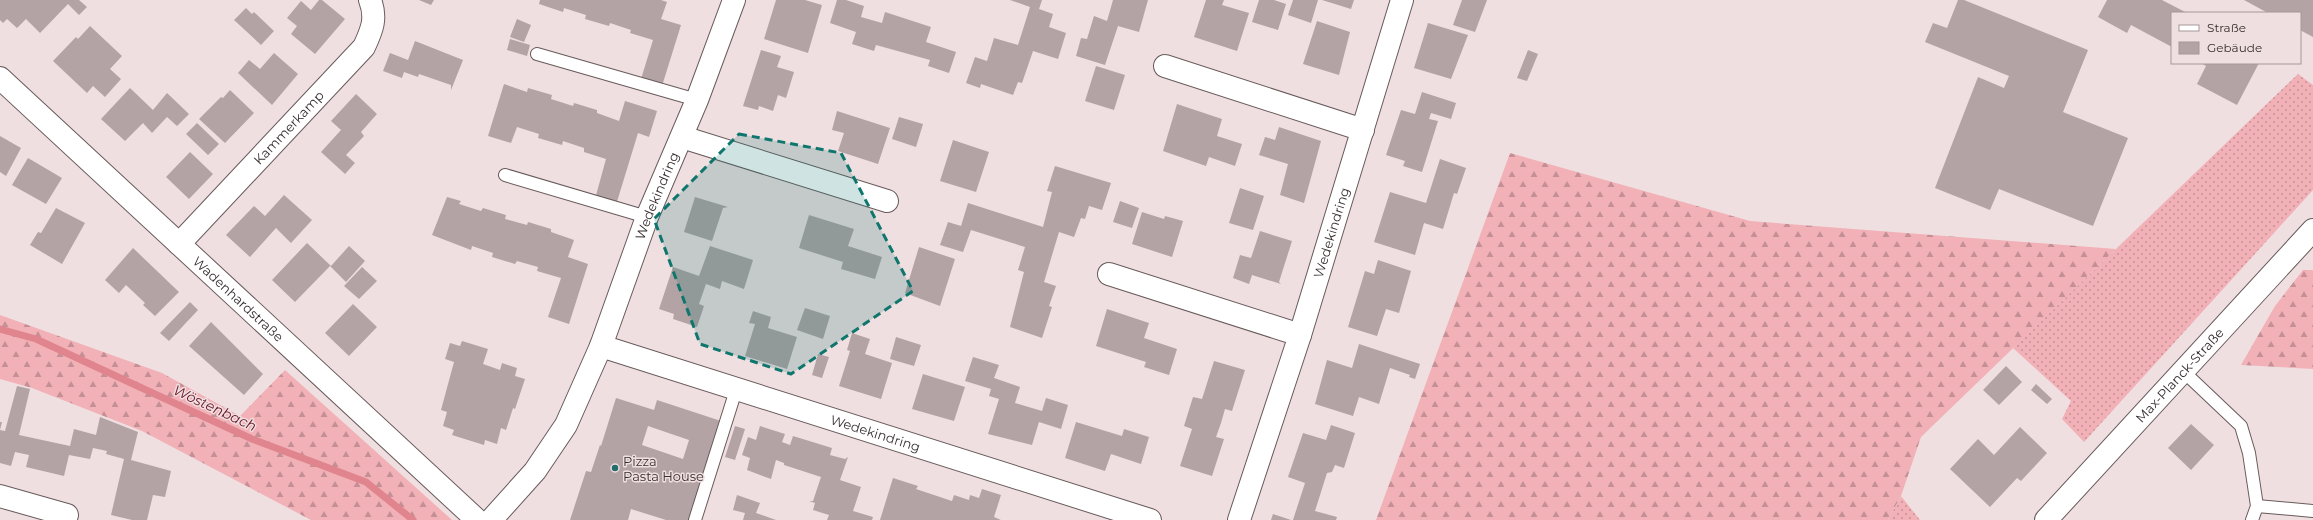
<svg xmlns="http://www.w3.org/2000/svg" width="2313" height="520" viewBox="0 0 2313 520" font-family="Montserrat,sans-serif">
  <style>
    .grass { fill: url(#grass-dots) }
    .forest { fill: url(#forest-firs) }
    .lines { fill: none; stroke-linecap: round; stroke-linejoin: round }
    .stream { stroke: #e0848e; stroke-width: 7 }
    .building { fill: #b3a3a4; fill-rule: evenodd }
    .service-casing { stroke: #685a5b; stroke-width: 14 }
    .minor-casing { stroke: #685a5b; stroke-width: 24 }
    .tertiary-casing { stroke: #685a5b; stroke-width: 24 }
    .service { stroke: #fff; stroke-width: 12 }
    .minor { stroke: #fff; stroke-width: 22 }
    .tertiary { stroke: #fff; stroke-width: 22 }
    .marked { fill: #0f766e; fill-opacity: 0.2; stroke: #0f766e; stroke-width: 3; stroke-dasharray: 8 5; stroke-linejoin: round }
    .poi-dot { fill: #226d6c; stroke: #f0dfe0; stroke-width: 1.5 }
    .labels { text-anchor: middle; stroke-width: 3; stroke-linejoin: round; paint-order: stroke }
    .street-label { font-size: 13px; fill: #352e2f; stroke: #f0dfe0 }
    .poi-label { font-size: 13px; fill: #352e2f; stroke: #f0dfe0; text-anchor: start }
    .water-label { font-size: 14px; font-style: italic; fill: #671527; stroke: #f0dfe0 }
  </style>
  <defs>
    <pattern id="grass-dots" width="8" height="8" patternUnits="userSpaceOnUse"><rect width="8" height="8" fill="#f1b1b7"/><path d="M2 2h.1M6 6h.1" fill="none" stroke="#c49095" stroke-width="1.8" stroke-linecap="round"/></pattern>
    <pattern id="forest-firs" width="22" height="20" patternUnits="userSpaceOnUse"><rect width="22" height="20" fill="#f1b1b7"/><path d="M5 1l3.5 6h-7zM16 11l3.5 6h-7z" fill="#c49095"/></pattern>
  </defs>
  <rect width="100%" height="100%" fill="#f0dfe0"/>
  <path class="grass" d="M2298,74L2313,85V190L2084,442L2062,419L2071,401L2013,348Z
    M1901,496L1920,520H1888Z"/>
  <path class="forest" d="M1510,153L1750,221L2116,249L1921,437L1901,496L1888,520H1376Z
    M2303,270H2313V369L2241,365L2275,306Z
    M0,315L162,373L240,416L285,370L452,520H311L142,431L32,388L0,379Z"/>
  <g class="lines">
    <path class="stream" d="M0,329L36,339L252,439L366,482L413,520"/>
  </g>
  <path class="building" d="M0,0H79L87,7L79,15L68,4L40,33L26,19L17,28L7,19L3,23L0,20Z
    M319,0H322L345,19L315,54L291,34L297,26L287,18L301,1L311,10Z
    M419,0H434L431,5Z
    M540,0H661L667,2L661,19L681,25L662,86L641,79L653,40L630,33L631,30L610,23L609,26L585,19L586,15L564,8L563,12L539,4Z
    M776,0H805L822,5L808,53L764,39Z
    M837,0H846L864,6L861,17L882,23L885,12L931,27L926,42L956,52L949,73L928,66L930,60L876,45L874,51L852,44L856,32L830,23Z
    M1010,0H1042L1039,9L1053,14L1049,27L1066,33L1058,59L1033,51L1022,83L1018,82L1013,95L981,84L980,88L966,83L975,57L987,61L994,38L1018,45L1030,7Z
    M1113,0H1148L1139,32L1118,26L1105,65L1076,56L1081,38L1087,39L1094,16L1107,21Z
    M1206,0H1224L1222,5L1249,13L1237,51L1194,37Z
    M1259,0H1274L1286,4L1278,30L1252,22Z
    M1293,0H1318L1311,23L1288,15Z
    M1322,0H1354L1351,9Z
    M1462,0H1487L1475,32L1453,25Z
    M1958,0H1964L2088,50L2063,112L2128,138L2093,226L1999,189L1990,210L1935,188L1978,77L2004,88L2009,76L1925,42L1933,23L1947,28Z
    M2107,0H2162L2187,13H2172V47L2131,25L2127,33L2098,17Z
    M2244,0H2313V37L2300,30V13H2268Z
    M246,8L252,14L254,12L274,31L261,45L234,20Z
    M517,19L531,25L524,42L510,37Z
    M1317,21L1350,32L1339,75L1303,64Z
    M1428,23L1468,35L1451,79L1414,68Z
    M90,26L122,56L110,69L121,79L105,97L93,86L87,93L53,61L76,37L78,39Z
    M510,39L530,45L527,56L507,50Z
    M415,41L463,60L451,90V85L419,74L418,77L404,72L402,78L383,71L390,53L408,60Z
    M761,50L781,56L777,67L794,72L786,98L778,95L773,111L759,106L758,110L743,106Z
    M1528,50L1538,54L1527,81L1517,78Z
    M274,53L298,74L272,105L238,73L249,60L260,69Z
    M2201,63H2259L2237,105L2197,84L2206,66Z
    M1096,66L1125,75L1114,110L1085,101Z
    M504,84L527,92L528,88L552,95L551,99L573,106L574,103L597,110V113L619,121L625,101L657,111L649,137L638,133L616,205L595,199L606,159L584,152V148L563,141L562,145L538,138L539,134L517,127L511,143L488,136Z
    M130,88L153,110L167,93L189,114L177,126L167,117L152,133L143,123L125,141L101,119Z
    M230,90L254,113L225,143L199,119L221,97L223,98Z
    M1422,92L1456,103L1451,119L1431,113L1429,119L1438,121L1422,172L1403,166L1405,161L1386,155L1401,110L1415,114Z
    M356,94L377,114L361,132L364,136L346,155L355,163L345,174L321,152L341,130L331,121Z
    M1177,104L1222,119L1217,136L1242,144L1235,166L1209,157L1206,166L1163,151Z
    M837,111L890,128L878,164L838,151L844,133L832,130Z
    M899,117L923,124L916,147L892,139Z
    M197,123L219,144L208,155L186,134Z
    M1279,127L1321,141L1304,203L1280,195L1288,164L1259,155L1265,137L1275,140Z
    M0,136L21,148L6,176L0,172Z
    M953,140L989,152L976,192L940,181Z
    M190,152L213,174L189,199L166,177Z
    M28,158L62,178L46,204L12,185Z
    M1440,159L1466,168L1457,194L1454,193L1443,229L1424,223L1415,255L1374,242L1390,192L1426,203Z
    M1055,166L1111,183L1102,210L1089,206L1085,219L1081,218L1074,237L1059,232L1044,282L1056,286L1049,306L1052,307L1042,338L1010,327L1024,272L1018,270L1025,247L971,230L963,252L940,245L948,222L961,226L968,203L1043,227L1052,192L1047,191Z
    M1240,188L1264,196L1253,230L1229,223Z
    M284,195L312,220L291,243L276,228L250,257L226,235L254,206L265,216Z
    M447,197L461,201L459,204L481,211L483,208L506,215L505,219L527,225L528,222L551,229V232L574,240L568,257L588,264L569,324L548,317L561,278L537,271L538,267L517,261L515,264L492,257L493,253L472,246L471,250L432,235Z
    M695,197L728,207L723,208L712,241L684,232Z
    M1120,201L1139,208L1132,228L1113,222Z
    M56,208L85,223L62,264L30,245L38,232L41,233Z
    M1142,212L1164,219L1165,216L1183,221L1172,257L1132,244Z
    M809,215L854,229L848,246L882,257L875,279L841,269L843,262L799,248Z
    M1260,231L1292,241L1279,282L1281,284L1252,275L1249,284L1233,278L1240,255L1251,258Z
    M307,243L331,266L349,246L365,261L346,282L330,266L295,302L272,280Z
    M710,246L753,260L744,289L722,281L720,289L706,284L699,304L704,306L697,327L673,319L674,314L659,309L673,267L699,276Z
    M919,247L955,259L940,306L905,293Z
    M133,248L179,292L155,316L143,305L145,303L126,285L119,293L105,280Z
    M1378,260L1411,271L1399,313L1386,309L1377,336L1348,327L1365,271L1374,274Z
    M362,267L377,281L359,299L344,286Z
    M190,302L198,310L169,341L160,333Z
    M353,304L377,327L349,356L325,333Z
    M805,308L830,316L823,339L797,330Z
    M1107,309L1149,323L1144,338L1177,349L1169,375L1144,367L1146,362L1096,346Z
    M753,311L771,317L768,328L797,337L787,369L745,356L755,324L749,323Z
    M211,322L263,374L244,395L189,346Z
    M852,333L870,339L865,354L892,363L881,399L839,386L850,351L847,350Z
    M896,337L921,345L914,366L890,359Z
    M462,341L488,349L483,364L500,370L502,363L517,368L515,376L525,379L515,409L513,408L506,430L501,428L497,444L485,440L484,445L452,435L454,430L443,426L447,412L441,410L454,362L445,359L450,343L460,346Z
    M1359,344L1420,364L1415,379L1409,377L1410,375L1390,368L1379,404L1359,397L1353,416L1315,404L1327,360L1352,368Z
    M818,354L829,357L822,378L812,375Z
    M973,357L999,365L994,378L1020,387L1015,403L1042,411L1046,398L1068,405L1061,429L1039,422L1032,445L988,434L999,399L989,396L991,389L965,381Z
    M1214,361L1245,370L1232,411L1225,409L1221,423L1216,437L1224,439L1212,476L1180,466L1192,429L1184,426L1188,413L1193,397L1202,399Z
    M2006,366L2022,382L1999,405L1983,390Z
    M923,374L965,387L954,421L912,409Z
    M2036,384L2052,399L2047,404L2031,390Z
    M17,386L30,389L19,435L70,446L74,429L96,435L100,417L138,432L131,460L171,471L165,497L153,495L147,520H132L111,515L124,459L106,454L107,451L93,448L90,459L69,455L64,476L26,467L29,455L15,452L11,466L0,463V422H2L0,430L5,431Z
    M616,398L654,410L657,400L721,421L689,520H666L631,509L628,520H570L586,471L591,472L600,445L601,446ZM648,426L689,440L683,459L642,445Z
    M1076,422L1122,436L1124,429L1149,437L1141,464L1111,454L1105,471L1065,458Z
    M2191,424L2214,445L2191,470L2168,448Z
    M1331,425L1355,433L1344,468L1335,465L1332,472L1327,473L1315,511L1337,517L1336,520H1293L1305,483L1288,477L1303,433L1326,440Z
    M735,426L745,429L735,460L725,457Z
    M760,426L785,434L782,442L790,445L793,436L832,448L830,455L845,459L848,457L840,480L861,487L853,511L873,517L872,520H827L829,515L813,510L815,503L809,501H813L821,477L784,465V463L776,460L771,479L747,470L750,458L742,455L748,437L756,440Z
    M2020,427L2047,453L2021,481L2017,478L1990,507L1950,469L1978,439L1994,455Z
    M893,478L918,486L916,489L952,501L954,495L969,500L970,495L979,498L982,489L1001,495L994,517L1001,520H880Z
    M737,495L760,503L756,513L776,520H743L745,513L733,510Z
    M1273,514L1291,520H1271Z"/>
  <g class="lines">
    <g class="service-casing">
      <path id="service" d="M537,54L697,100
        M505,175L647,217
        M2184,372L2241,426L2249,453L2257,506L2313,511
        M695,520L736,390
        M2252,520L2257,506"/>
    </g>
    <g class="minor-casing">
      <g id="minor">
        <path d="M1165,66L1363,130"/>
        <path d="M682,137L887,201"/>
        <path id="s1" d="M179,244L364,47C372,30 377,18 370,0"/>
        <path d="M1109,274L1300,335"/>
        <path id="s2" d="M601,346L1150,520"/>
        <path d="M0,496L67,515"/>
        <path id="s3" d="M491,520L535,471L566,425L601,346L647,217L697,100L734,0"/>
        <path id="s4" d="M1239,520L1300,335L1402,0"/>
        <path id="s5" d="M2046,520L2313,230"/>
      </g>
    </g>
    <g class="tertiary-casing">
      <g id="tertiary">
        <path id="s6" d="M0,78L477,520"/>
      </g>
    </g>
    <use href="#service" class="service"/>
    <use href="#minor" class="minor"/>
    <use href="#tertiary" class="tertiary"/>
  </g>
  <path class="marked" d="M739,134L841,153L913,291L791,374L700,344L654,219Z"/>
  <circle class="poi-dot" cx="615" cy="468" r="4"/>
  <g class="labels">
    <g class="street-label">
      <text dy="5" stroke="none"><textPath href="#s1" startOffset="160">Kammerkamp</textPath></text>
      <text dy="5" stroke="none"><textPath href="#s3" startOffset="368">Wedekindring</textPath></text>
      <text dy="5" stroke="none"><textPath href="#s4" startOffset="302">Wedekindring</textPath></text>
      <text dy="5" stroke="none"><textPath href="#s6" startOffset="325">Wadenhardstraße</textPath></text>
      <text dy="5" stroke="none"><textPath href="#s5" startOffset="197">Max-Planck-Straße</textPath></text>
      <text dy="5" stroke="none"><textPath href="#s2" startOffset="288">Wedekindring</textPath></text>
    </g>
    <g class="poi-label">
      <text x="623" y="466">Pizza<tspan x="623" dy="15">Pasta House</tspan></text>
    </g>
    <g class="water-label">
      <text transform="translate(215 408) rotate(25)" y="5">Wöstenbach</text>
    </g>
  </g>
  <rect x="2171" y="12" width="130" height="52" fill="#f0dfe0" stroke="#a59899"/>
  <rect x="2179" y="25" width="20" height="6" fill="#ffffff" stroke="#a59899"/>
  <text x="2207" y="32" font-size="12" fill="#352e2f">Straße</text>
  <rect x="2179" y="42" width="20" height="12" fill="#b3a3a4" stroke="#a59899"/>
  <text x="2207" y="52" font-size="12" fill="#352e2f">Gebäude</text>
</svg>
